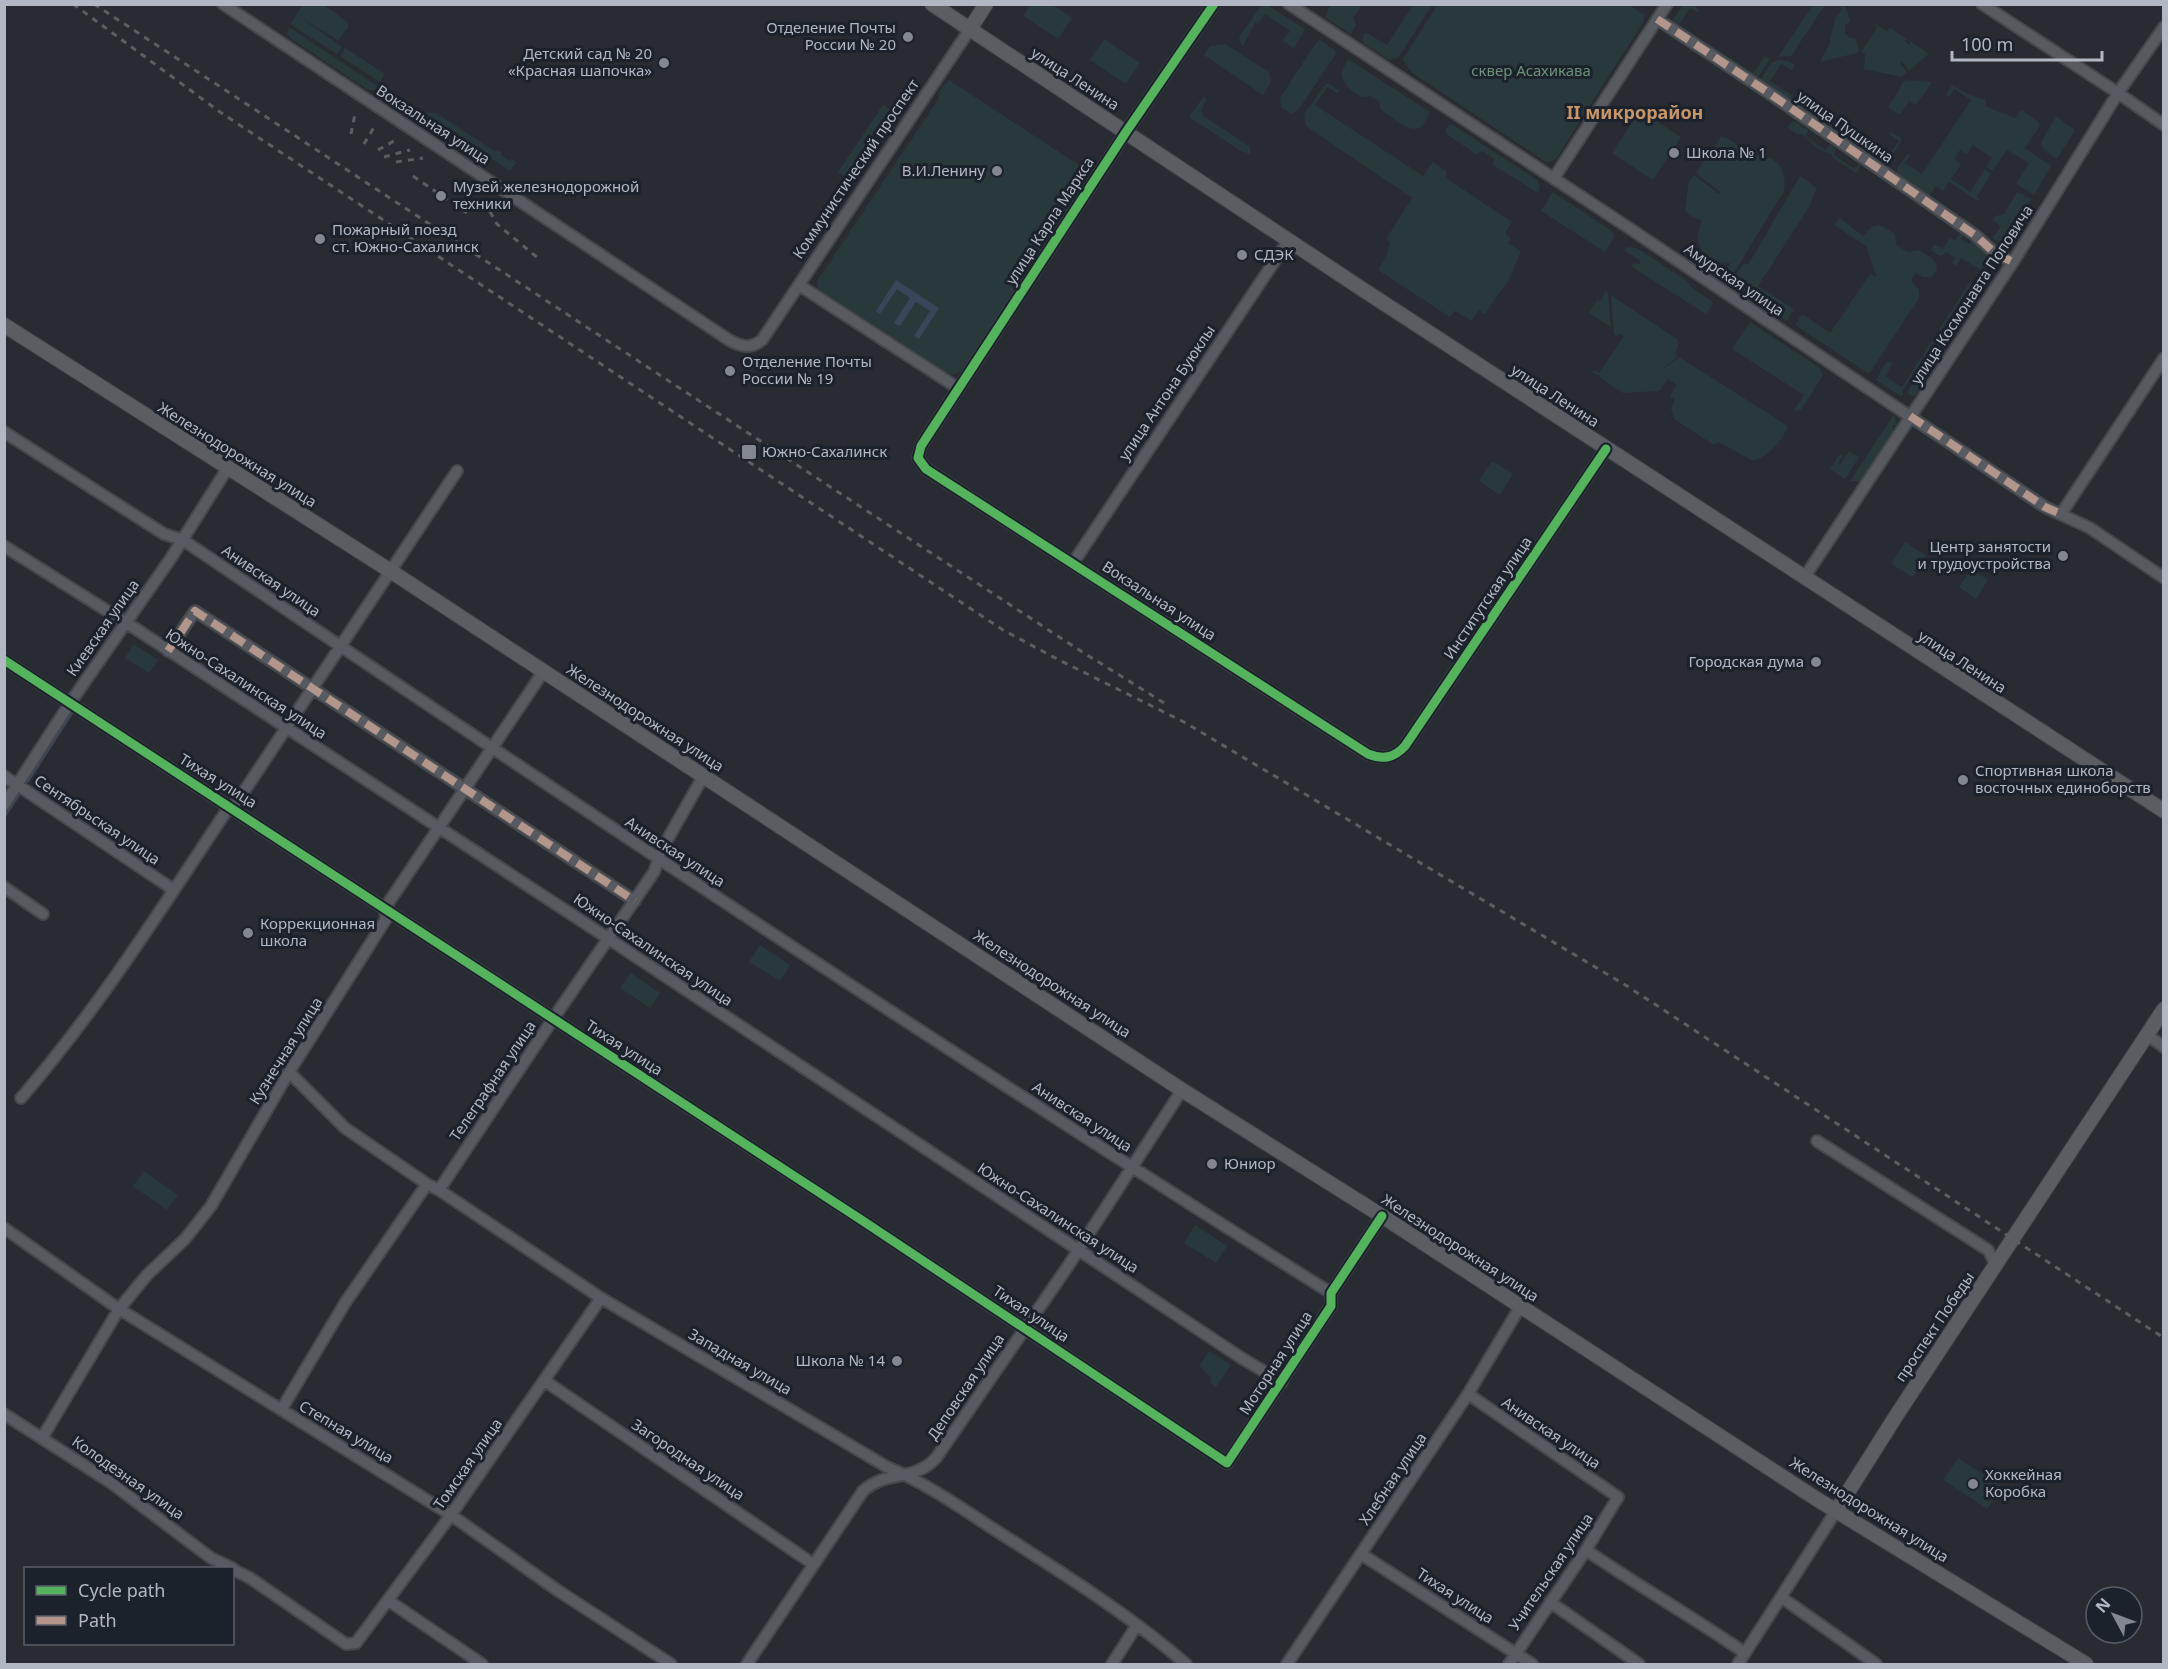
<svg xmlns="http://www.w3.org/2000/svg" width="2168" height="1669" viewBox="0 0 2168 1669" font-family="'Noto Sans',sans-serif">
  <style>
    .green { fill: #29383a }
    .water { fill: #394559 }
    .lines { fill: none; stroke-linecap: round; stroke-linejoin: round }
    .stream { stroke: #394559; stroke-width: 3 }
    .minor-casing { stroke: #44474b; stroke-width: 14 }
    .major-casing { stroke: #45484f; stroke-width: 16 }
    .minor { stroke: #575a61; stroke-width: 10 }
    .major { stroke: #5a5d62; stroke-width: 14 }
    .rail { stroke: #5c5e64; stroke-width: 3; stroke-dasharray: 6 6; stroke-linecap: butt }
    .quiet { stroke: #b2968c; stroke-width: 8; stroke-dasharray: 15 8; stroke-linecap: butt }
    .cycleway-casing { stroke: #1c222b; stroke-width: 13 }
    .cycleway { stroke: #56b35d; stroke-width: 9 }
    .poi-dot { fill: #828790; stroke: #1c222b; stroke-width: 2 }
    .labels { text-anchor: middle; stroke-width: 6; stroke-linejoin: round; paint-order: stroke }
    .poi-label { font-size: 15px; fill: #b2b8c3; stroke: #1c222b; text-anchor: start }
    .park-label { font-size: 15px; fill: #6c9176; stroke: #1c222b }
    .street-label { font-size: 15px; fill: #b2b8c3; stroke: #1c222b }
    .quarter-label { font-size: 18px; font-weight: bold; fill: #c6956a; stroke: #1c222b }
  </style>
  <rect width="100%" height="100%" fill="#282c32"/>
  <path class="green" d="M322,4L348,22V28L338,40L301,18L342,47L337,54L290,24L303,5Z
    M1051,4L1072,18L1058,39L1023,16L1030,5Z
    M1438,4L1629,5L1645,15L1642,24L1556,159L1547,163L1414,74L1407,67L1403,59Z
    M1261,5H1267L1305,29L1294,48L1283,41L1290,31L1265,14L1258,24L1255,23L1243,46L1239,40L1240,36Z
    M1330,5H1362L1353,18L1356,24L1351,34L1325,18Z
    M1413,5H1432L1398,58L1389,60L1364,44L1362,40L1365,32L1387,45Z
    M1683,5H1693L1699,10L1698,12L1690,8L1679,25L1753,73L1765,56L1770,59L1755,82L1670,24Z
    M1813,5H1825L1791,56L1778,57Z
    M1839,5H1845L1850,21L1845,26V33L1850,38H1855L1859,51L1857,53L1820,62L1829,45L1835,19L1842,9Z
    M1874,23L1887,31L1890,28L1907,39L1904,41L1910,45V42H1912L1929,54L1909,71L1902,61L1900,63L1907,72L1901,77L1864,69L1865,54L1861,52L1877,28Z
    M289,27L379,87L374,90H368L290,38L287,33Z
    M1104,39L1140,63L1126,84L1090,60Z
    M1320,40L1336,51L1335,55L1299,109L1291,114L1281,107L1280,98L1316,43Z
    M1225,44L1269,72L1271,82L1263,95L1204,55L1210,46Z
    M345,48L385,74L380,82L340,56Z
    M1348,59L1430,112C1427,117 1424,126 1419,128C1410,133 1387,114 1380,109V102L1370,96L1361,97C1351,90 1343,85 1341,73Z
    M1778,60L1788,61L1795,65L1792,70L1781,64L1770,81L1887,158L1899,141L1889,134L1890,132L1901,138V142L1886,164L1881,165L1758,84L1771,63Z
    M949,80L1082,167L1085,171V181L964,369C956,375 950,376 941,373L823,298L818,290L817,281L939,98L938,92Z
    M1905,80L1932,82L1916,105L1909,101L1900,115L1888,107Z
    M1326,84L1331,85L1339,91L1337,93L1327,87L1315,105L1423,176L1433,162L1446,171V178L1512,222L1505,233L1511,238L1508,243L1521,251L1509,279L1485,314L1479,310L1472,321L1455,311L1450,317L1378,270L1386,257L1390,242L1386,239L1412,198L1306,126L1304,114Z
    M1952,85L1967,94L1986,100L1985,106L2015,118L2021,110L2039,122V127L2025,148L2051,166L2034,195L2016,184L2029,163L2007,150L1992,171L1986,167L1992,158L1973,145L1967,154L1960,150L1954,159L1961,164L1951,179L1970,192L1985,169L1991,174L1977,197L1980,199L1978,201L1949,182L1943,191L1936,186L1929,197L1897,175V168L1908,154L1910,155L1905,163L1922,174L1971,100L1954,89L1949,97L1946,95Z
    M1204,96L1207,99L1201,110L1203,116L1249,146L1251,151L1250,154L1241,151L1189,117Z
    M883,105L890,109L845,177L838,172Z
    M1640,110L1681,137L1653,180L1612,153Z
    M422,112L436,113L493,150L502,152L501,155L510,161L512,159L517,162L510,171Z
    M2056,116L2075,130L2057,159L2044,150L2041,143Z
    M1794,121L1808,130L1806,137L1825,150L1830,145L1836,149L1834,155L1854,169L1859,164L1861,165L1856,173L1833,158L1831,153C1818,152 1810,141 1802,134H1797L1787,127Z
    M1449,125H1453L1537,180L1540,186L1538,193L1493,165L1494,159L1482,151L1476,154L1448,135L1445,130Z
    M1721,137C1734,137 1742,153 1752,156C1755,157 1759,155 1762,156C1780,158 1787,175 1784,191L1734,273L1727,269L1730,263C1704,263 1691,245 1702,221L1689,215L1685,210L1689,181L1694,175L1719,194L1720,192L1696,173Z
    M1800,176L1817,188L1809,207L1758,286L1794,309L1787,321L1730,283L1744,263L1748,265Z
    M1553,192L1613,232L1614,237L1605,252L1541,211Z
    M2017,192L2031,199L2002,244L1992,238L2001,227L1993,220L1996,216L2004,214Z
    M1840,218L1863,236C1876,221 1879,224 1895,234L1896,245L1908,252L1919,250C1929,256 1946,265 1931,277H1923L1916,273L1911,280L1919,290V298L1869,374L1795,325L1802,314L1830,333L1870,274L1876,276L1866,246L1834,225Z
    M1960,233L1963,236L1961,239L1969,244L1972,241L1990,255L1981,270L1961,258L1956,266L1952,263L1955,258L1947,252L1940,256L1931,250L1934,244L1943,249L1950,238L1955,241Z
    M1628,247L1637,248L1687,281L1690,286L1714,303L1706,314L1632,267L1633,263L1639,264L1641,261L1624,250Z
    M1970,282L1972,283L1903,390V395L1900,396L1876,380L1886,362H1890L1893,363L1885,376L1902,387Z
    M1603,290L1608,293L1611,328L1589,313L1597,300L1600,301L1605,292Z
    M1611,295L1677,339L1678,347L1675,354L1678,356L1658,373L1679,357L1788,426C1784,439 1765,461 1751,460L1719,442L1714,445L1674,419L1671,408L1675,400L1670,396L1677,385L1668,379L1659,391L1623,393L1592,372L1594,370L1599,373L1624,336L1620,334L1617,336L1614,334Z
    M1750,322L1820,368L1823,375L1801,410L1794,411L1804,395L1732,349Z
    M1945,333L1950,335L1948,338L1951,343L1914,397L1908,394V391Z
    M1894,414L1897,425L1893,426V432L1860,481H1850Z
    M1849,451L1859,457L1845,479L1830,469L1840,454L1843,456L1838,463L1840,465Z
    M1492,461L1513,474L1500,495L1479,481Z
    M1905,542L1926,555L1913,577L1891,564Z
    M1971,569L1988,580L1976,599L1959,587Z
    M134,644L158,660L149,673L125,658Z
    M760,945L790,965L780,981L749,962Z
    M631,973L660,993L650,1008L620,988Z
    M144,1171L178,1195L167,1210L133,1186Z
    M1195,1225L1227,1246L1216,1263L1184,1243Z
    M1209,1351L1231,1365L1216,1387L1210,1383L1212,1378L1199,1366Z
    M1958,1458L2002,1487L1987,1509L1943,1480Z"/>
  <path class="water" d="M896,280L939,308L919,339L914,336L930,311L916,302L900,326L894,323L910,298L897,289L880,314L876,311Z"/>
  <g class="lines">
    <path class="stream" d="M28,781L73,711
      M4,817L18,796"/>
    <g class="minor-casing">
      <path id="minor" d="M223,4L729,340C742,347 750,349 762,340L970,29
        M1214,4L1126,132L921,446L918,458L926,469L1368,754C1383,760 1394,758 1405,746L1606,449
        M1289,4L1629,228L2045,507L2090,528L2164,578
        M1982,4L2118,93L2164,125
        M1657,19L1766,91L1975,235L1996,254L2013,262
        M1554,178L1667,4
        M799,285L958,388
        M4,432L164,534L183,540C562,796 943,1050 1331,1293
        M2061,514L2164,358
        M4,546L136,629L609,939L1243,1359L1282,1382
        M1073,563L1288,241
        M1804,578L2013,262L2118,93L2164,27
        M168,651L195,611L635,901
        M4,660L863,1221L1227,1463L1331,1306V1293L1382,1216
        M4,776L174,890
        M4,805L70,703L171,558L227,469
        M233,808L457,471
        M4,887L43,914
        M2147,1035L2164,1047
        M289,1072L345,1128L427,1184L439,1190L601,1298L887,1467C933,1486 972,1516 1014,1542C1073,1580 1133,1618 1186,1664
        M21,1098C99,1008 163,906 229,807
        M1817,1141L1988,1250L1996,1265
        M439,1190L553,1019L654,872L662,849L704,775
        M4,1228L119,1309L451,1515L557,1590L671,1664
        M545,1381L813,1564
        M1468,1394L1618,1497L1586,1550L1509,1664
        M281,1410L345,1303L427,1184
        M4,1414L110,1482L211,1558L232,1568
        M42,1438L119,1309L147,1275L185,1239L211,1206L289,1072L386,919L385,908L543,672
        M1586,1550C1638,1586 1693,1617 1745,1653
        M1361,1554L1532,1664
        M232,1569L250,1578L346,1644L356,1643L451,1515L601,1298
        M1781,1597L1876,1664
        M389,1601L482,1664
        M1550,1602L1639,1664
        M747,1664L863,1491C886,1470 914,1482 936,1458L1068,1266L1182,1090
        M1112,1664L1137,1625
        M1287,1664L1468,1394L1520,1307
        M1738,1664L1836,1511"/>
    </g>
    <g class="major-casing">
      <path id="major" d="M932,4L1362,289L2164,811
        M970,29L986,4
        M4,325L389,570L1182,1090L1382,1216L1815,1498L2086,1664
        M1836,1511L1896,1416L2164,1009"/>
    </g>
    <use href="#minor" class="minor"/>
    <use href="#major" class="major"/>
    <path class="rail" d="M73,4L220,112L1003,630L1061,661L1184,722L1627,986L2164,1338
      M94,4L1076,648L1169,706
      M351,134L355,114
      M364,144L374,127
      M378,150L394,141
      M384,157L410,150
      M396,162L423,158
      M413,176L467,213
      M484,201L497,224L539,259"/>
    <path class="quiet" d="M1657,19L1766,91L1975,235L1996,254L2013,262
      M1910,416L2045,507L2061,514
      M168,651L195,611L635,901"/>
    <g class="cycleway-casing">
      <path id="cycleway" d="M1214,4L1126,132L921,446L918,458L926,469L1368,754C1383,760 1394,758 1405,746L1606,449
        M4,660L863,1221L1227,1463L1331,1306V1293L1382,1216"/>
    </g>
    <use href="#cycleway" class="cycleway"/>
  </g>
  <g class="poi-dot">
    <circle cx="908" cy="37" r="6"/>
    <circle cx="664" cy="63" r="6"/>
    <circle cx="1674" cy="153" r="6"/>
    <circle cx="997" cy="171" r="6"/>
    <circle cx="441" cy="196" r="6"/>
    <circle cx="320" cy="239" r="6"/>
    <circle cx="1242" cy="255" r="6"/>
    <circle cx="730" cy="371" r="6"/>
    <rect x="741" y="444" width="16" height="16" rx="3"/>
    <circle cx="2063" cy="556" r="6"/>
    <circle cx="1816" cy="662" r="6"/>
    <circle cx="1963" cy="780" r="6"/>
    <circle cx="248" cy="933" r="6"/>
    <circle cx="1212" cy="1164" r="6"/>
    <circle cx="897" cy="1361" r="6"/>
    <circle cx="1973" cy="1484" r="6"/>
  </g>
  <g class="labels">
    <g class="poi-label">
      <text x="896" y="33" text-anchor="end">Отделение Почты<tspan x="896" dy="17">России № 20</tspan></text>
      <text x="652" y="59" text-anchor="end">Детский сад № 20<tspan x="652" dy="17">«Красная шапочка»</tspan></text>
      <text x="1686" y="158">Школа № 1</text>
      <text x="985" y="176" text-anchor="end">В.И.Ленину</text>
      <text x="453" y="192">Музей железнодорожной<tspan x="453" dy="17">техники</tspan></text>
      <text x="332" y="235">Пожарный поезд<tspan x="332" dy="17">ст. Южно-Сахалинск</tspan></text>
      <text x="1254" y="260">СДЭК</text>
      <text x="742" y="367">Отделение Почты<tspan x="742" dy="17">России № 19</tspan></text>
      <text x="762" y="457">Южно-Сахалинск</text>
      <text x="2051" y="552" text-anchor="end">Центр занятости<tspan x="2051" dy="17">и трудоустройства</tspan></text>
      <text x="1804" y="667" text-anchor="end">Городская дума</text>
      <text x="1975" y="776">Спортивная школа<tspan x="1975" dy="17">восточных единоборств</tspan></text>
      <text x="260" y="929">Коррекционная<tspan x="260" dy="17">школа</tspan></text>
      <text x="1224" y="1169">Юниор</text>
      <text x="885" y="1366" text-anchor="end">Школа № 14</text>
      <text x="1985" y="1480">Хоккейная<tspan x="1985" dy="17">Коробка</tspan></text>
    </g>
    <g class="park-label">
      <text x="1531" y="76">сквер Асахикава</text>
    </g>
    <g class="street-label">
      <text transform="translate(1075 79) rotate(33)" y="5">улица Ленина</text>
      <text transform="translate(433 125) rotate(33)" y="5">Вокзальная улица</text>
      <text transform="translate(1845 127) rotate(35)" y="5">улица Пушкина</text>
      <text transform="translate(856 169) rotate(-56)" y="5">Коммунистический проспект</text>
      <text transform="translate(1050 221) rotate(-57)" y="5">улица Карла Маркса</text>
      <text transform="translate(1734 280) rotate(34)" y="5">Амурская улица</text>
      <text transform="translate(1972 295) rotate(-57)" y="5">улица Космонавта Поповича</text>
      <text transform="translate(1167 393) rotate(-56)" y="5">улица Антона Буюклы</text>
      <text transform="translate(1555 396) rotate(33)" y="5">улица Ленина</text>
      <text transform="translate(237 455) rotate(32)" y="5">Железнодорожная улица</text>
      <text transform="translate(271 581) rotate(34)" y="5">Анивская улица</text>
      <text transform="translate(1488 598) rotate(-56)" y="5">Институтская улица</text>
      <text transform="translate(1159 601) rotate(33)" y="5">Вокзальная улица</text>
      <text transform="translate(103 628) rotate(-55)" y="5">Киевская улица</text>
      <text transform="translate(1962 662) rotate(33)" y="5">улица Ленина</text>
      <text transform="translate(246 684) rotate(33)" y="5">Южно-Сахалинская улица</text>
      <text transform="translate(645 718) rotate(33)" y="5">Железнодорожная улица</text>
      <text transform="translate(218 781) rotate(32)" y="5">Тихая улица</text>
      <text transform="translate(97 820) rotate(34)" y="5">Сентябрьская улица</text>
      <text transform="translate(675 852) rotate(33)" y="5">Анивская улица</text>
      <text transform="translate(653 950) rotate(34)" y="5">Южно-Сахалинская улица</text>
      <text transform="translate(1052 984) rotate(33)" y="5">Железнодорожная улица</text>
      <text transform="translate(624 1048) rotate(33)" y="5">Тихая улица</text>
      <text transform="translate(286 1051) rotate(-58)" y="5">Кузнечная улица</text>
      <text transform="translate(493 1081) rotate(-56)" y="5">Телеграфная улица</text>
      <text transform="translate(1082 1117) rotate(33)" y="5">Анивская улица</text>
      <text transform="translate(1058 1218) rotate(33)" y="5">Южно-Сахалинская улица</text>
      <text transform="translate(1460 1248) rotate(33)" y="5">Железнодорожная улица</text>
      <text transform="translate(1031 1314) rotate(34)" y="5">Тихая улица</text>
      <text transform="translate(1935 1327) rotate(-56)" y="5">проспект Победы</text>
      <text transform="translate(740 1362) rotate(30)" y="5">Западная улица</text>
      <text transform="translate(1276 1363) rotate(-57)" y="5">Моторная улица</text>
      <text transform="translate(966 1387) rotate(-56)" y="5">Деповская улица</text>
      <text transform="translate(346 1432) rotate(31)" y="5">Степная улица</text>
      <text transform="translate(1551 1433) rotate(34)" y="5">Анивская улица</text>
      <text transform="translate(688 1460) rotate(34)" y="5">Загородная улица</text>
      <text transform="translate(468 1464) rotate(-55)" y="5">Томская улица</text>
      <text transform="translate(128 1478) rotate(35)" y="5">Колодезная улица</text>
      <text transform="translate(1393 1479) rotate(-56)" y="5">Хлебная улица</text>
      <text transform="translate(1869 1510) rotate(32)" y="5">Железнодорожная улица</text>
      <text transform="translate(1551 1572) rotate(-56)" y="5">Учительская улица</text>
      <text transform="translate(1455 1596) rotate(33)" y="5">Тихая улица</text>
    </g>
    <g class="quarter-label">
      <text x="1635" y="119">II микрорайон</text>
    </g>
  </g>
  <rect width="2168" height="1669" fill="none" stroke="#b2b8c3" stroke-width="12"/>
  <rect x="24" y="1567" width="210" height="78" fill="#1c222b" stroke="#585e68" stroke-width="1.5"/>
  <rect x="36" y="1586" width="30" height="9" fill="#56b35d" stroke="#585e68" stroke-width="1.5"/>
  <text x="78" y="1597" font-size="18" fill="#b2b8c3">Cycle path</text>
  <rect x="36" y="1616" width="30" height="9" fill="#b2968c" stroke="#585e68" stroke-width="1.5"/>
  <text x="78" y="1627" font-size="18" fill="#b2b8c3">Path</text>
  <g transform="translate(2114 1615) rotate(311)"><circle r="28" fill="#1c222b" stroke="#585e68" stroke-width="1.5"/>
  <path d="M0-4.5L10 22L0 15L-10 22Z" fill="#828790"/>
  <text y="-9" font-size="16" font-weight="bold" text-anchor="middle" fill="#b2b8c3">N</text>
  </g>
  <path d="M1952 51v9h150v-9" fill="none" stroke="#b2b8c3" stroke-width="3"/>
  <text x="1961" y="51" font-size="18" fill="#b2b8c3" stroke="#1c222b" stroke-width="4.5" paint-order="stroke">100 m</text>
</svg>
